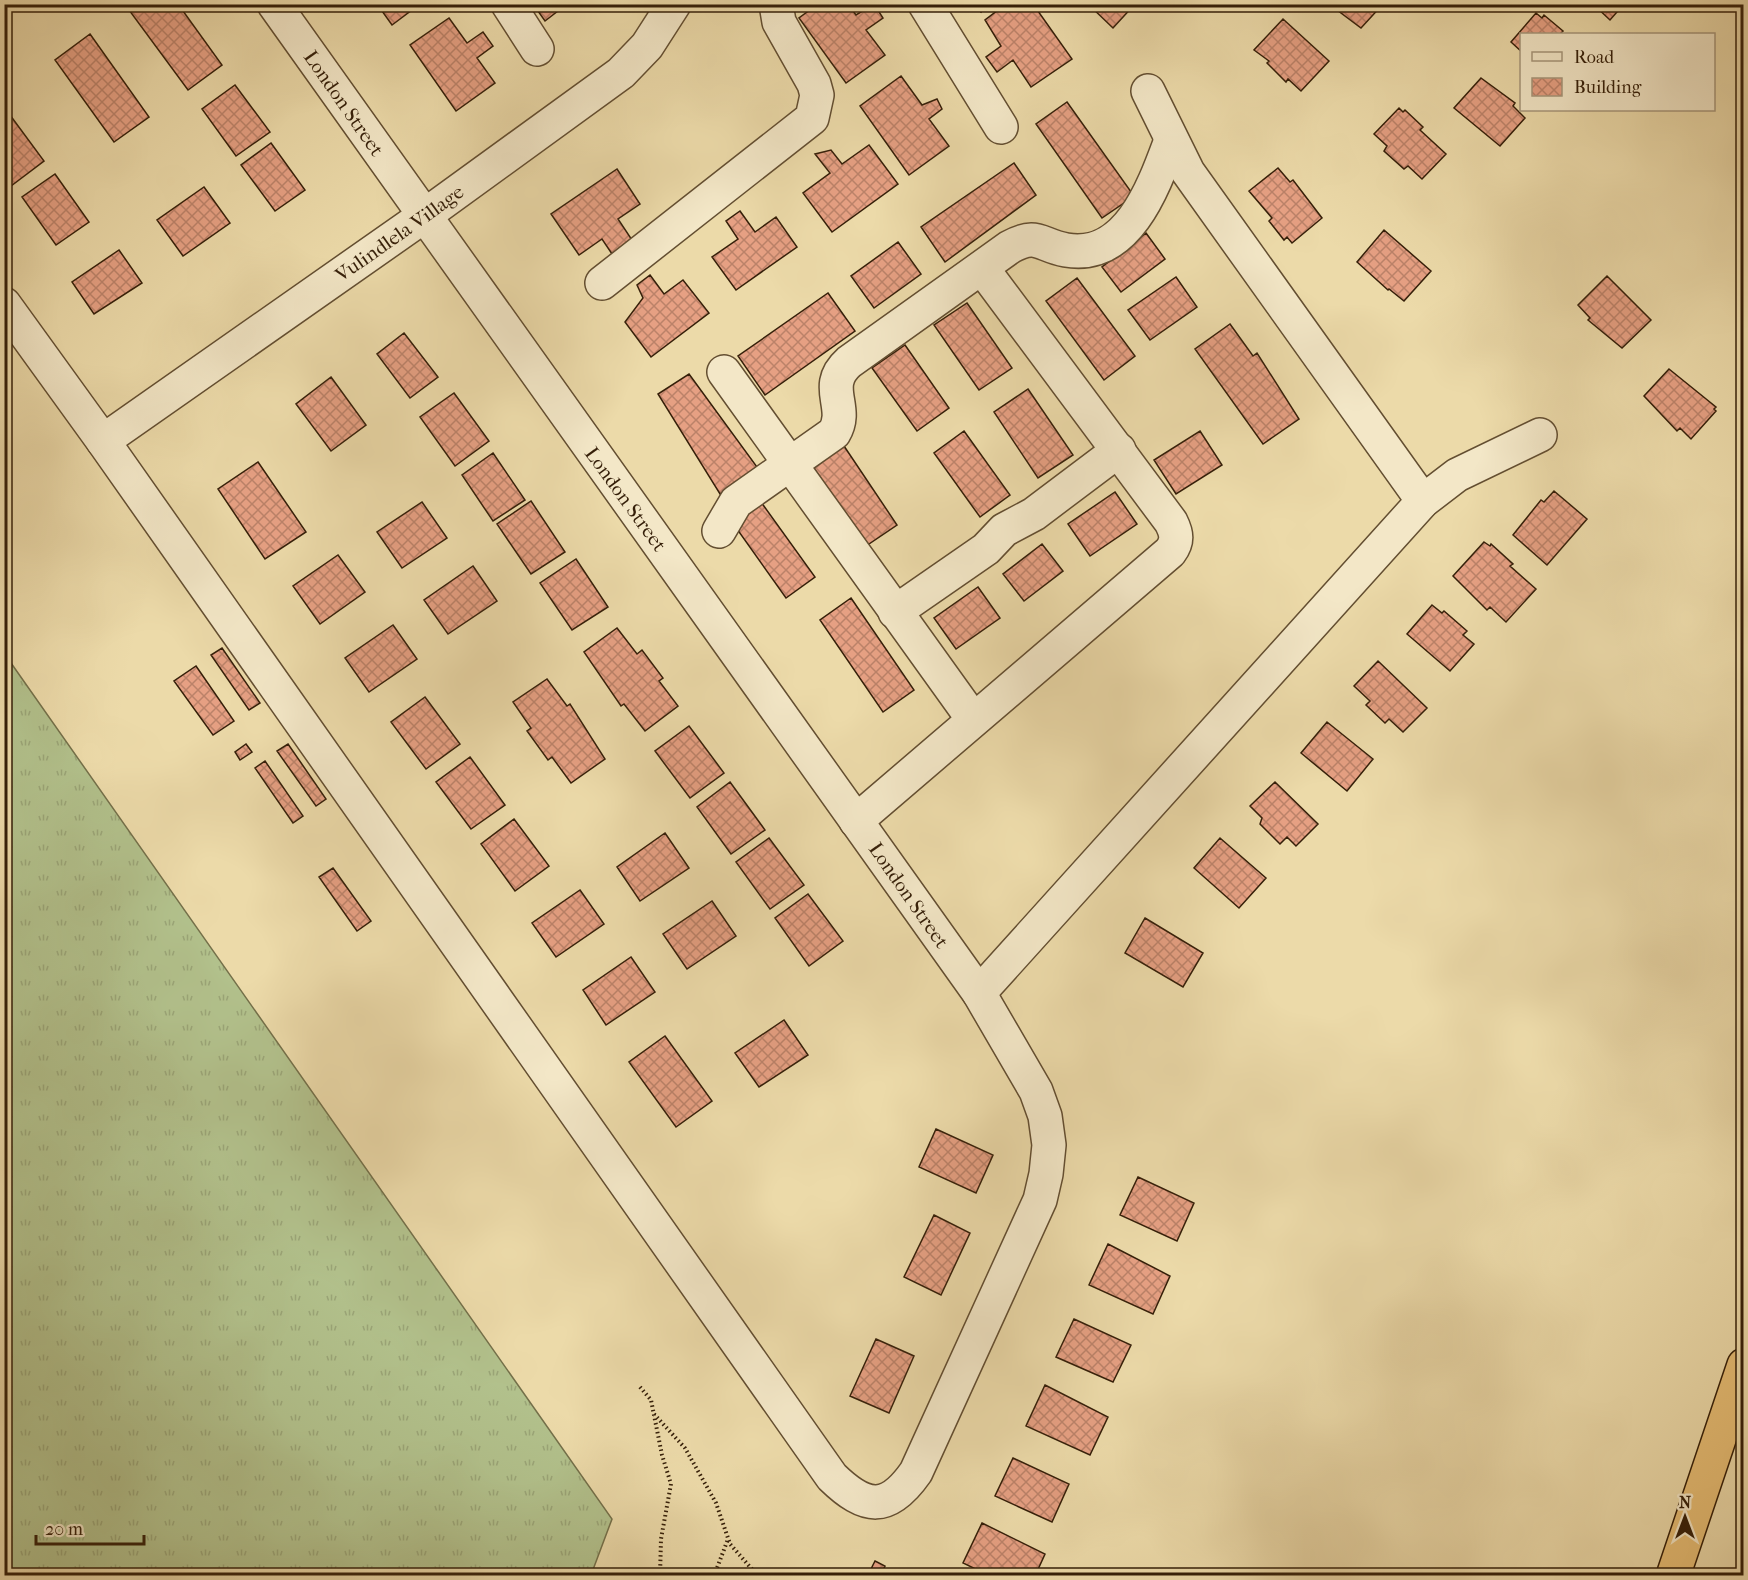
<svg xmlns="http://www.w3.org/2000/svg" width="1748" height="1580" viewBox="0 0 1748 1580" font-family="'IM FELL French Canon',serif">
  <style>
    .grass { fill: url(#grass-tufts); stroke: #74704a; stroke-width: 1.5 }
    .building { fill: url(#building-cross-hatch); stroke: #351f09; stroke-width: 1.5 }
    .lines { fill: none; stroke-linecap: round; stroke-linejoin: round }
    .minor-casing { stroke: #634e31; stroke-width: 36 }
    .highway-casing { stroke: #351f09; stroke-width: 36 }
    .path { stroke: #351f09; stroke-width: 4; stroke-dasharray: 1.5 3; stroke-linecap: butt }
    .minor { stroke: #f3e7c7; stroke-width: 33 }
    .highway { stroke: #e6bd74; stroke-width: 33 }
    .labels { text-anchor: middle; stroke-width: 5; stroke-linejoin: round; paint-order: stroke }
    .street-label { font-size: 20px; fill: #351f09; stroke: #f3e7c7 }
  </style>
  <defs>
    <pattern id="grass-tufts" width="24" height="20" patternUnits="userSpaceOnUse" patternTransform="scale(1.5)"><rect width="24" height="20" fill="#b2c18c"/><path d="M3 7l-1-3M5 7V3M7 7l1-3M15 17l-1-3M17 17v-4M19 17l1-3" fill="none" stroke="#9aa577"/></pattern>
    <pattern id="building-cross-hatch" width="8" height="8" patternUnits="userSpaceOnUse" patternTransform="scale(1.5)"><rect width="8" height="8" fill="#e6a083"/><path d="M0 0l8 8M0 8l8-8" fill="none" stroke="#bb8269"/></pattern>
  </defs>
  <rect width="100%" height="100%" fill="#ecdaa9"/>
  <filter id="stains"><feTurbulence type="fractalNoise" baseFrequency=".00333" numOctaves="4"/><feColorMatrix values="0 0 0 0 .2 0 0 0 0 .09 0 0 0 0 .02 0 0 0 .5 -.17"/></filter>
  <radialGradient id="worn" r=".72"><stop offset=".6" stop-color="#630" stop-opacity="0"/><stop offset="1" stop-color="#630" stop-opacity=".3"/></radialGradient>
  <path class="grass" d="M4,653L612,1519L591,1575H5Z"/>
  <path class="building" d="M138,4H178L222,65L188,90L129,10Z
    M377,4H420L392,25Z
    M533,4H567L545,21Z
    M818,4H848L856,15L874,4L883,18L866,30L885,55L846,83L799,18Z
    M973,4H987L981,12Z
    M1006,4H1033L1072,59L1031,87L1013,60L997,72L986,57L1001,46L985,20Z
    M1088,4H1135L1113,28Z
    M1329,4H1383L1361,28Z
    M1593,4H1624L1610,20Z
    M1536,13L1542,18L1544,15L1563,31L1560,34H1522V52L1511,42Z
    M449,18L467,43L483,32L493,46L477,58L495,83L456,111L410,45Z
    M1283,19L1329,61L1301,91L1288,79L1286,82L1267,63L1269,61L1254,50Z
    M90,34L149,117L114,142L55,60Z
    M901,76L922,105L937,99L942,109L929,119L949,146L909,175L860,106Z
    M1481,78L1515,103L1513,106L1525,118L1500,146L1454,108Z
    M235,85L270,132L236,156L202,109Z
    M1067,102L1134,196L1102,218L1036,124Z
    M1399,108L1403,112L1405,110L1423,127L1420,130L1446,154L1422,179L1408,166L1404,169L1384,151L1387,146L1374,134Z
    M10,115L44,161L11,186L4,178V120Z
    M271,143L305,190L275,211L241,165Z
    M869,145L898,184L832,232L803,193L830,173L815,154L831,150L842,164Z
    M1014,163L1036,195L945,262L921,227Z
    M1278,168L1290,182L1293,180L1322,218L1292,243L1287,237L1284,240L1269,221L1272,218L1249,191Z
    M617,169L640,204L618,219L632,240L612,254L602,239L579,255L551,214Z
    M55,174L89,222L56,245L22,197Z
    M204,187L230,223L183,256L157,220Z
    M740,211L755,232L776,217L797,247L736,290L712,257L738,239L726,221Z
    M1384,230L1431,271L1404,301L1389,289L1388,290L1357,262Z
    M1146,233L1165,259L1121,292L1102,267Z
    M898,242L921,274L874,308L851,276Z
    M119,250L142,283L94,314L72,282Z
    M650,275L664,294L683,280L709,313L651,357L625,322L643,298L637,285Z
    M1607,276L1651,320L1622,348L1588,320L1590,318L1578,305Z
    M1176,277L1197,307L1150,340L1128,310Z
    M1077,278L1135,356L1104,380L1046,301Z
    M828,293L855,331L765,395L738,356Z
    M967,303L1012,368L979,390L934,325Z
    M1230,324L1253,356L1257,353L1299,419L1263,444L1195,349Z
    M404,333L438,377L410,398L377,354Z
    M905,345L949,408L917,431L872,368Z
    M1669,369L1716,407L1714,409L1716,411L1691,439L1680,428L1677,431L1644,396Z
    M689,374L757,467L720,494L658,394Z
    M331,377L366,425L331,451L296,404Z
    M1028,389L1073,455L1038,478L994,412Z
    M454,393L489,441L455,466L420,417Z
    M964,431L1010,495L980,517L934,453Z
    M1200,431L1222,465L1176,494L1154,460Z
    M844,446L897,525L866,546L813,467Z
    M493,453L525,500L493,521L462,475Z
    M258,462L306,532L265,559L218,489Z
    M1554,491L1587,519L1547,565L1513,535L1541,500L1544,502Z
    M1115,492L1137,524L1090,556L1068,524Z
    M531,501L565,552L531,574L497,524Z
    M422,502L447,538L402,568L377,532Z
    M761,502L815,577L786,598L732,522Z
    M1484,542L1490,546L1491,544L1513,564L1510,566L1536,589L1506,622L1490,607L1487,610L1453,576Z
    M1042,544L1063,571L1024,601L1003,574Z
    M338,555L365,592L320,624L293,586Z
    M576,559L608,607L572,630L540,583Z
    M473,566L497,601L448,634L424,600Z
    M978,587L1000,618L956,649L934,618Z
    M851,598L914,690L883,712L820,620Z
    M1432,605L1442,613L1444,611L1467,631L1463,635L1474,644L1450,671L1407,634Z
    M393,625L417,659L369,692L345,658Z
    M617,628L637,654L642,650L663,678L659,681L678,706L645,731L624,704L621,706L584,652Z
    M222,648L260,703L249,710L211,655Z
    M1378,661L1427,708L1403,732L1389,719L1385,723L1366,705L1370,701L1354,686Z
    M196,666L234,721L213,735L174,681Z
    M547,679L567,706L570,704L605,759L571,783L552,757L548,760L527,731L531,728L513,702Z
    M425,697L460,744L426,769L391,722Z
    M1327,722L1373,759L1347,791L1301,753Z
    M689,726L724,773L690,798L655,751Z
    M246,744L252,752L240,760L235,752Z
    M288,744L326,799L316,806L277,751Z
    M470,757L505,805L471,829L436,782Z
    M265,761L303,816L293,823L255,768Z
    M730,782L765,830L731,854L697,807Z
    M1275,782L1318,824L1296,846L1287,837L1280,844L1260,824L1262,818L1250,806Z
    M514,819L549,866L515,891L481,844Z
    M665,833L689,868L640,901L617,867Z
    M769,838L804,885L770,909L736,862Z
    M1220,838L1266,878L1239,908L1194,868Z
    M333,868L371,921L357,931L319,877Z
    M580,890L604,924L556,957L532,923Z
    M808,894L843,941L809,966L775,918Z
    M712,901L736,936L687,969L663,934Z
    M1145,918L1203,953L1183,987L1125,953Z
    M631,957L655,992L606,1025L583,990Z
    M784,1020L808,1055L759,1087L735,1053Z
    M665,1036L712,1101L676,1127L629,1062Z
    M936,1129L993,1155L976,1193L919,1167Z
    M1138,1177L1194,1203L1177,1241L1120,1215Z
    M934,1215L970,1233L941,1295L904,1277Z
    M1108,1244L1170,1276L1153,1314L1089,1285Z
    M1074,1319L1131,1345L1113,1382L1056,1357Z
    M876,1339L914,1356L889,1413L850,1396Z
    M1045,1385L1108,1417L1090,1455L1026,1426Z
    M1013,1458L1069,1484L1052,1522L995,1496Z
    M982,1523L1045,1554L1035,1576H990L963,1563Z
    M875,1561L885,1566L881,1576L869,1573Z"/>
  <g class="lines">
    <g class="minor-casing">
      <g id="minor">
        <path d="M508,4L537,49"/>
        <path d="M925,4L1001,127"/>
        <path d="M1148,91L1188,172L1423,501"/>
        <path d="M602,283L812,118L817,95L814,84L779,22L776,4"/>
        <path d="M4,304L103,441L832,1477C866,1510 888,1512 916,1472L1040,1200L1046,1174L1049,1145L1045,1116L1036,1091L979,993L274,4"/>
        <path d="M724,372L973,719"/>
        <path id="s1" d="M103,441L424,216L621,73L647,46L674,4"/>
        <path d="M719,531L736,502L834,433C850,407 821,387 849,362L1010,247C1038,232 1039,245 1066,250C1128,261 1154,186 1171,140"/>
        <path d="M895,612L986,549L1004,530L1034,514L1119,450"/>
        <path d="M856,821L1170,552C1178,541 1177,534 1171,522L982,268"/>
        <path d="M979,993L1423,501L1457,475L1540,435"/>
      </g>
    </g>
    <g class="highway-casing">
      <path id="highway" d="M1673,1576L1744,1365"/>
    </g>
    <path class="path" d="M640,1387L651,1400L662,1455L671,1484L661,1539L660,1576
      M654,1414L685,1448L716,1503L730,1544L758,1576
      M714,1576L728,1539"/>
    <use href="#minor" class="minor"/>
    <use href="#highway" class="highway"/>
  </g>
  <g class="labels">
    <g class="street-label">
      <text transform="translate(344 103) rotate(55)" y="7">London Street</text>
      <text dy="7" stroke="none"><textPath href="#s1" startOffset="362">Vulindlela Village</textPath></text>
      <text transform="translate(626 499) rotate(54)" y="7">London Street</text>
      <text transform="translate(909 895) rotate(55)" y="7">London Street</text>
    </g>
  </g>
  <rect width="1748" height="1580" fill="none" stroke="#ecdaa9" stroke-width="24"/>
  <rect x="6" y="6" width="1736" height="1568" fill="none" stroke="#351f09" stroke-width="3"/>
  <rect x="12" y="12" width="1724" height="1556" fill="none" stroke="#351f09" stroke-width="1.5"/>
  <rect x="1520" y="33" width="195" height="78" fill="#f3e7c7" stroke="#a7977b" stroke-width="1.5"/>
  <rect x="1532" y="52" width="30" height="9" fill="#f3e7c7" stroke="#a7977b" stroke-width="1.5"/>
  <text x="1574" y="63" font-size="18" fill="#351f09">Road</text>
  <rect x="1532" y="78" width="30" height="18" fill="url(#building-cross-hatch)" stroke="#a7977b" stroke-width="1.5"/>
  <text x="1574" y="93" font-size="18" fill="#351f09">Building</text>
  <g transform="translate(1685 1517)" stroke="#f3e7c7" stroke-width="4.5" paint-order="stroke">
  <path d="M0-4.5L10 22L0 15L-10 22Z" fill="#351f09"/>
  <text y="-9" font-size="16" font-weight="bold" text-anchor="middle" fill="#351f09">N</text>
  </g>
  <path d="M36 1535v9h108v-9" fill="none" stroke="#351f09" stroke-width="3"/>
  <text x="45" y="1535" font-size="18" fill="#351f09" stroke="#f3e7c7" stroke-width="4.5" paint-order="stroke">20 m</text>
  <rect width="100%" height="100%" filter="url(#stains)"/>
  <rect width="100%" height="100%" fill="url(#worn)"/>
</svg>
